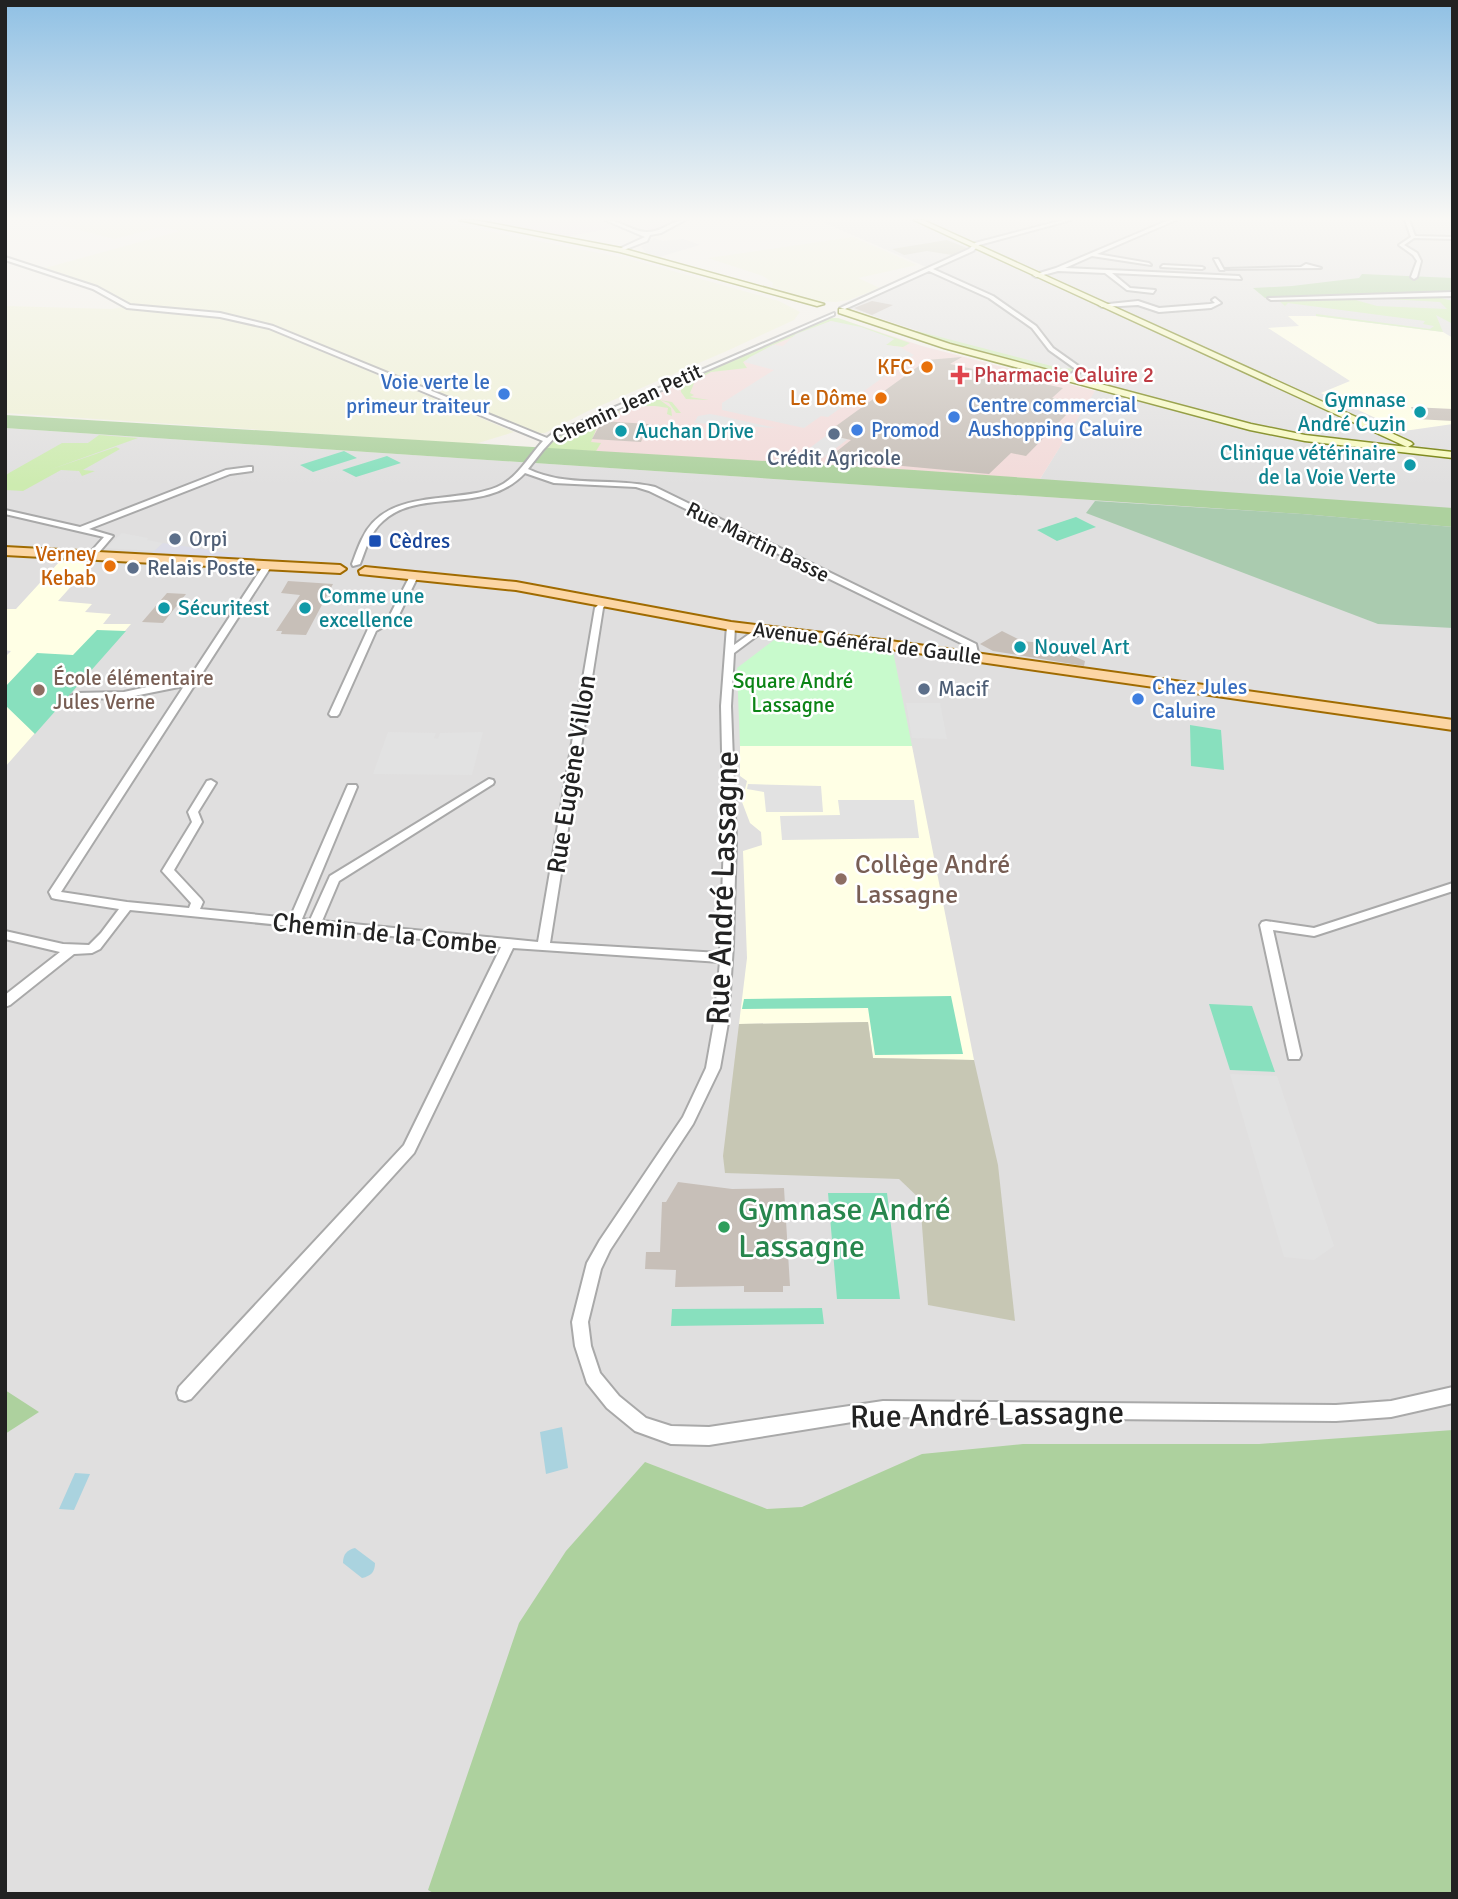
<svg xmlns="http://www.w3.org/2000/svg" width="1458" height="1899" viewBox="0 0 1458 1899" font-family="Signika,sans-serif">
  <style>
    .residential { fill: #e0dfdf }
    .commercial { fill: #f2dad9 }
    .industrial { fill: #ebdbe8 }
    .education { fill: #ffffe5 }
    .construction { fill: #c7c7b4 }
    .farmland { fill: #eef0d5 }
    .grass { fill: #cdebb0 }
    .forest { fill: #add19e }
    .cemetery { fill: #aacbaf }
    .park { fill: #c8facc }
    .pitch { fill: #88e0be }
    .parking { fill: #e2e2e2 }
    .plaza { fill: #dddde8 }
    .water { fill: #aad3df }
    .building { fill: #c7bfb8 }
    .lines { fill: none; stroke-linecap: round; stroke-linejoin: round }
    .street-casing { stroke: #a9a9a9; stroke-width: 4 }
    .secondary-casing { stroke: #707d05; stroke-width: 3 }
    .primary-casing { stroke: #a06b00; stroke-width: 4 }
    .street { fill: #fff; fill-rule: evenodd }
    .secondary { fill: #f7fabf; fill-rule: evenodd }
    .primary { fill: #fcd6a4; fill-rule: evenodd }
    .food-dot { fill: #e8710a; stroke: #fff; stroke-width: 2.5 }
    .health-dot { fill: #e0444e; stroke: #fff; stroke-width: 2.5 }
    .shop-dot { fill: #3f7fe0; stroke: #fff; stroke-width: 2.5 }
    .culture-dot { fill: #0f9aa8; stroke: #fff; stroke-width: 2.5 }
    .service-dot { fill: #5c6f8a; stroke: #fff; stroke-width: 2.5 }
    .transit-dot { fill: #1a4fb4; stroke: #fff; stroke-width: 2.5 }
    .education-dot { fill: #8d6e63; stroke: #fff; stroke-width: 2.5 }
    .leisure-dot { fill: #2e9e5b; stroke: #fff; stroke-width: 2.5 }
    .labels { text-anchor: middle; stroke-width: 5; stroke-linejoin: round; paint-order: stroke }
    .far-food-label { font-size: 21px; fill: #c56008; stroke: #fff; text-anchor: end }
    .far-health-label { font-size: 21px; fill: #be3a42; stroke: #fff; text-anchor: start }
    .far-shop-label { font-size: 21px; fill: #366cbe; stroke: #fff; text-anchor: start }
    .far-culture-label { font-size: 21px; fill: #0d838f; stroke: #fff; text-anchor: start }
    .far-street-label { font-size: 21px; fill: #222; stroke: #fff }
    .far-service-label { font-size: 21px; fill: #4e5e75; stroke: #fff; text-anchor: start }
    .far-transit-label { font-size: 21px; fill: #164399; stroke: #fff; text-anchor: start }
    .far-education-label { font-size: 21px; fill: #785e54; stroke: #fff; text-anchor: start }
    .far-park-label { font-size: 21px; fill: #0c8416; stroke: #fff }
    .street-label { font-size: 26px; fill: #222; stroke: #fff }
    .education-label { font-size: 26px; fill: #785e54; stroke: #fff; text-anchor: start }
    .near-street-label { font-size: 32px; fill: #222; stroke: #fff }
    .near-leisure-label { font-size: 32px; fill: #27864d; stroke: #fff; text-anchor: start }
  </style>
  <rect width="100%" height="100%" fill="#f2efe9"/>
  <path class="residential" d="M818,220H1453V1894H5V428L1092,500L1040,479L1095,390L840,305L926,267Z"/>
  <path class="commercial" d="M827,318H838L922,346L1095,391L1040,479L552,449L559,437Z"/>
  <path class="industrial" d="M473,220H678L654,231L628,225L565,237Z"/>
  <path class="education" d="M1288,316H1316L1443,332L1453,338V424L1404,431L1321,393L1350,381L1268,328L1299,326Z
    M60,561L93,562L58,601L92,604L85,612L111,614L103,624H131L5,767V657L11,651L5,650V609H16Z
    M740,746H912L974,1060L873,1058L868,1022L739,1024L747,958L743,851L762,845L761,832L750,823L742,802L747,781L740,776Z"/>
  <path class="construction" d="M947,240L969,249L952,255L927,251L904,255L892,249Z
    M868,1022L873,1058L974,1060L998,1165L1015,1321L928,1305L920,1199L899,1179L725,1173L723,1156L739,1024Z"/>
  <path class="farmland" d="M72,220H430L630,259L779,301L800,312L794,320L729,350L588,411L545,433H533L267,323L226,314L127,306L98,286L45,268L180,231L162,227L114,239L56,224Z
    M853,237L917,265L858,278L880,288L849,300L836,302L816,301L772,287L773,283L763,276L708,258Z
    M5,306L112,309L122,307L216,315L261,326L514,432L475,444L5,413Z"/>
  <path class="grass" d="M1433,296L1453,301V324L1436,315L1443,332L1316,316V314L1430,329L1434,326L1423,324L1425,321L1288,303L1285,306L1278,300L1345,297L1377,306L1447,309L1440,302L1353,297Z
    M827,318H838L910,343L903,347L885,345L894,339L831,321L773,345L743,362L747,368L711,372L695,381L690,393L694,395L690,397L709,400L686,399L681,392V386L688,380Z
    M917,331L1063,369L1073,368V371L1068,374L914,333Z
    M653,399L672,402L681,413H676L669,403L660,400L671,408L672,416L667,414L668,408C642,402 624,410 600,420L591,442L601,443L596,451L545,449C573,421 621,413 653,399Z
    M99,435L138,438L49,470L116,447L120,449L83,470L95,471L82,476L79,471L61,470L23,491L5,490V476L9,473L62,443H88Z"/>
  <path class="forest" d="M1362,274L1453,278V293L1265,298L1253,288L1292,286L1359,278Z
    M5,415L914,470L1453,508V527L1302,514L5,428Z
    M5,1390L39,1412L5,1434Z
    M1453,1430V1894H435L428,1890L519,1623L566,1551L645,1462L767,1509L802,1507L922,1454L1023,1444H1259Z"/>
  <path class="cemetery" d="M1095,501L1302,514L1453,527V628L1378,624L1086,513Z"/>
  <path class="park" d="M778,637L893,651L912,746H740L737,668Z"/>
  <path class="pitch" d="M344,451L357,458L313,472L300,465Z
    M387,456L401,463L356,477L342,470Z
    M1076,517L1096,527L1057,541L1037,530Z
    M97,630L126,631L35,734L5,705V687L37,653L73,655Z
    M1190,725L1221,730L1224,770L1191,766Z
    M951,996L963,1054L875,1055L868,1008L742,1009L744,999Z
    M1209,1004L1252,1006L1275,1072L1230,1070Z
    M828,1193H887L900,1299H837Z
    M822,1308L824,1324L671,1326L672,1309Z"/>
  <path class="parking" d="M654,238L662,241L683,239L700,245L659,257L646,253L641,247Z
    M831,321L861,327L894,339L886,345L900,347L914,355L828,417L821,416L804,428L722,410V403L774,370L744,362L750,357L773,345L783,346L796,334Z
    M710,414L721,416L776,428L694,423L698,416Z
    M827,435L848,439L823,458L803,453Z
    M122,533L148,538L147,540L163,543L155,551L106,548Z
    M906,703H940L947,739L912,738Z
    M388,732L436,733L434,738L438,739L440,733L483,732L472,775L373,774Z
    M748,784L821,786L823,812H766L764,792L747,789Z
    M838,800H914L919,838L782,840L780,816L840,815Z
    M1230,1074L1277,1076L1334,1246L1314,1260L1284,1257Z"/>
  <path class="plaza" d="M163,543L209,550L256,558L152,553Z"/>
  <path class="water" d="M562,1427L568,1468L546,1474L540,1432Z
    M75,1473L90,1474L74,1510L59,1509Z
    M355,1548L375,1563C375,1572 371,1576 362,1578L343,1563C343,1554 347,1550 355,1548Z"/>
  <path class="building" d="M872,301L893,305L872,315L854,308Z
    M962,357L950,364L1063,388L1052,398L1058,399L1053,404L1068,407L1062,414L1066,415L1026,456L1011,453L989,474L827,459L851,440L825,434L927,360Z
    M1411,407L1453,409V421L1416,419Z
    M602,421L617,422L649,424L641,442L592,439Z
    M288,581L333,584L306,635L281,634L282,631H276L300,595L281,593Z
    M167,593L186,594L163,623L142,622Z
    M1002,631L1022,641L1043,643L1085,661L1084,666L993,651L980,644Z
    M678,1182L732,1189L784,1188L790,1286H783V1292H744V1286L675,1287L676,1270L645,1269L646,1252H660L662,1202H666Z"/>
  <g class="lines">
    <g class="street-casing">
      <path id="street" d="M605,220C620,220 634,233 648,232C662,232 672,220 685,220L661,233L650,235L647,241L621,251L619,249L645,237Z
        M1063,220H1071L979,245L973,251L933,269L993,296L1036,326L1053,348L1084,370L1066,381L1061,380L1077,370L1049,350L1032,328L989,298L929,271L845,309L840,308L969,249L975,243Z
        M1169,220H1176L1097,254L1149,263L1151,265L1092,256L1065,268L1239,276L1241,279L1112,273L1130,288L1155,290L1153,293L1127,290L1105,273L1058,271L1036,277L1033,275L1056,268Z
        M1405,220H1409L1415,236L1453,237V239L1414,238L1404,245L1417,253L1421,261L1417,277L1414,279L1411,277L1417,261L1413,255L1399,245L1411,237Z
        M5,257L97,287L130,305L220,313L273,326L547,438L552,434L834,313V315L556,436L543,450L528,469C567,488 613,477 655,487L976,644L979,657L977,659H971L969,647L649,491L636,487L554,483L525,473C485,516 420,487 383,521C370,532 366,549 360,564L353,566L352,564C355,556 358,547 362,539C386,487 453,505 497,487C518,478 528,457 543,441L269,328L220,317L127,308L93,289L5,260Z
        M1214,259H1218L1224,270H1220Z
        M1306,264L1321,268L1225,269L1301,267Z
        M1163,265L1202,267L1204,268L1202,269L1161,267Z
        M1453,292V296L1271,300L1268,298Z
        M1215,298L1221,303L1211,308L1159,312L1138,305L1102,307L1099,305L1138,301L1159,308L1210,304L1215,303L1212,300Z
        M249,467H252V471L230,474L89,529L113,536L95,557H92L88,555L104,537L5,514V510L80,527L226,470Z
        M265,563L272,565L61,892L127,902L189,908L191,903L162,871L192,822L188,812L207,781L211,780L216,783L198,812L202,822L174,870L201,899L203,902L200,909L290,918L347,787L348,785H356L357,787L302,919L310,920L330,876L489,779L493,780L494,782L493,784L339,881L322,921L538,942L595,608L603,600L607,603L603,608L550,943L720,953L724,841L721,706L727,626L731,623L735,626L734,645L759,627L766,629L734,653L731,706L736,841L733,945L728,1023L720,1068L693,1124L610,1250L601,1269L588,1322L591,1346L600,1373L619,1396L646,1418L671,1426L709,1427L883,1401L1336,1405L1391,1401L1453,1387V1403L1391,1417L1336,1421L883,1417L709,1445L671,1444L635,1431L607,1408L587,1383L575,1346L572,1322L587,1263L600,1240L683,1117L706,1068L714,1023L720,962L513,948L414,1153L191,1399L185,1401L179,1399L177,1393L179,1387L404,1145L501,947L130,910L100,949L92,953L74,954L10,1005L5,1007V995L60,952L5,939V931L63,944L89,945L101,933L119,909L56,899L52,898L49,892L184,686L124,698L76,699L71,696L76,693L124,692L174,681L188,680Z
        M411,574L418,576L397,619L376,631L339,714L337,716H331L329,714L368,629L390,615Z
        M1453,883V891L1314,936L1273,930L1301,1055L1299,1059H1289L1260,925L1262,922L1266,921L1314,928Z"/>
    </g>
    <g class="secondary-casing">
      <path id="secondary" d="M459,220H474L621,248L824,304L817,306L620,252Z
        M914,220H923L1411,442L1413,444L1408,447L1453,452V458L1305,441L1250,430L944,348L839,313V309H845L950,344L1251,424L1305,435L1407,447Z"/>
    </g>
    <g class="primary-casing">
      <path id="primary" d="M5,547L340,565L346,569L340,573L5,555Z
        M365,567L516,582L731,622L890,641L1453,720V730L890,649L731,630L516,590L360,574L359,571Z"/>
    </g>
    <use href="#street" class="street"/>
    <use href="#secondary" class="secondary"/>
    <use href="#primary" class="primary"/>
  </g>
  <linearGradient id="sky" x2="0" y2="1"><stop stop-color="#8fc0e4"/><stop offset="0.45" stop-color="#f9f8f5"/><stop offset="1" stop-color="#f9f8f5" stop-opacity="0"/></linearGradient>
  <rect width="1458" height="486" fill="url(#sky)"/>
  <g class="food-dot">
    <circle cx="927" cy="367" r="7"/>
    <circle cx="881" cy="398" r="7"/>
    <circle cx="110" cy="566" r="7"/>
  </g>
  <path class="health-dot" d="M956.5 364.5h7v7h7v7h-7v7h-7v-7h-7v-7h7z"/>
  <g class="shop-dot">
    <circle cx="504" cy="394" r="7"/>
    <circle cx="954" cy="417" r="7"/>
    <circle cx="857" cy="430" r="7"/>
    <circle cx="1138" cy="699" r="7"/>
  </g>
  <g class="culture-dot">
    <circle cx="1420" cy="412" r="7"/>
    <circle cx="621" cy="431" r="7"/>
    <circle cx="1410" cy="465" r="7"/>
    <circle cx="164" cy="608" r="7"/>
    <circle cx="305" cy="608" r="7"/>
    <circle cx="1020" cy="647" r="7"/>
  </g>
  <g class="service-dot">
    <circle cx="834" cy="434" r="7"/>
    <circle cx="175" cy="539" r="7"/>
    <circle cx="133" cy="568" r="7"/>
    <circle cx="924" cy="689" r="7"/>
  </g>
  <rect class="transit-dot" x="368" y="534" width="14" height="14" rx="3.5"/>
  <g class="education-dot">
    <circle cx="39" cy="690" r="7"/>
    <circle cx="841" cy="879" r="7"/>
  </g>
  <circle class="leisure-dot" cx="724" cy="1227" r="7"/>
  <g class="labels">
    <g class="far-food-label">
      <text x="913" y="374">KFC</text>
      <text x="867" y="405">Le Dôme</text>
      <text x="96" y="561">Verney<tspan x="96" dy="24">Kebab</tspan></text>
    </g>
    <g class="far-health-label">
      <text x="974" y="382">Pharmacie Caluire 2</text>
    </g>
    <g class="far-shop-label">
      <text x="490" y="389" text-anchor="end">Voie verte le<tspan x="490" dy="24">primeur traiteur</tspan></text>
      <text x="968" y="412">Centre commercial<tspan x="968" dy="24">Aushopping Caluire</tspan></text>
      <text x="871" y="437">Promod</text>
      <text x="1152" y="694">Chez Jules<tspan x="1152" dy="24">Caluire</tspan></text>
    </g>
    <g class="far-culture-label">
      <text x="1406" y="407" text-anchor="end">Gymnase<tspan x="1406" dy="24">André Cuzin</tspan></text>
      <text x="635" y="438">Auchan Drive</text>
      <text x="1396" y="460" text-anchor="end">Clinique vétérinaire<tspan x="1396" dy="24">de la Voie Verte</tspan></text>
      <text x="319" y="603">Comme une<tspan x="319" dy="24">excellence</tspan></text>
      <text x="178" y="615">Sécuritest</text>
      <text x="1034" y="654">Nouvel Art</text>
    </g>
    <g class="far-street-label">
      <text transform="translate(627 404) rotate(-25)" y="7">Chemin Jean Petit</text>
      <text transform="translate(758 542) rotate(26)" y="7">Rue Martin Basse</text>
      <text transform="translate(867 643) rotate(7)" y="7">Avenue Général de Gaulle</text>
    </g>
    <g class="far-service-label">
      <text x="834" y="465" text-anchor="middle">Crédit Agricole</text>
      <text x="189" y="546">Orpi</text>
      <text x="147" y="575">Relais Poste</text>
      <text x="938" y="696">Macif</text>
    </g>
    <g class="far-transit-label">
      <text x="389" y="548">Cèdres</text>
    </g>
    <g class="far-education-label">
      <text x="53" y="685">École élémentaire<tspan x="53" dy="24">Jules Verne</tspan></text>
    </g>
    <g class="far-park-label">
      <text x="793" y="688">Square André<tspan x="793" dy="24">Lassagne</tspan></text>
    </g>
    <g class="street-label">
      <text transform="translate(571 774) rotate(-81)" y="9">Rue Eugène Villon</text>
      <text transform="translate(385 933) rotate(6)" y="9">Chemin de la Combe</text>
    </g>
    <g class="education-label">
      <text x="855" y="873">Collège André<tspan x="855" dy="30">Lassagne</tspan></text>
    </g>
    <g class="near-street-label">
      <text transform="translate(722 888) rotate(-88)" y="11">Rue André Lassagne</text>
      <text transform="translate(987 1414) rotate(-1)" y="11">Rue André Lassagne</text>
    </g>
    <g class="near-leisure-label">
      <text x="738" y="1220">Gymnase André<tspan x="738" dy="37">Lassagne</tspan></text>
    </g>
  </g>
  <rect width="1458" height="1899" fill="none" stroke="#222222" stroke-width="14"/>
</svg>
